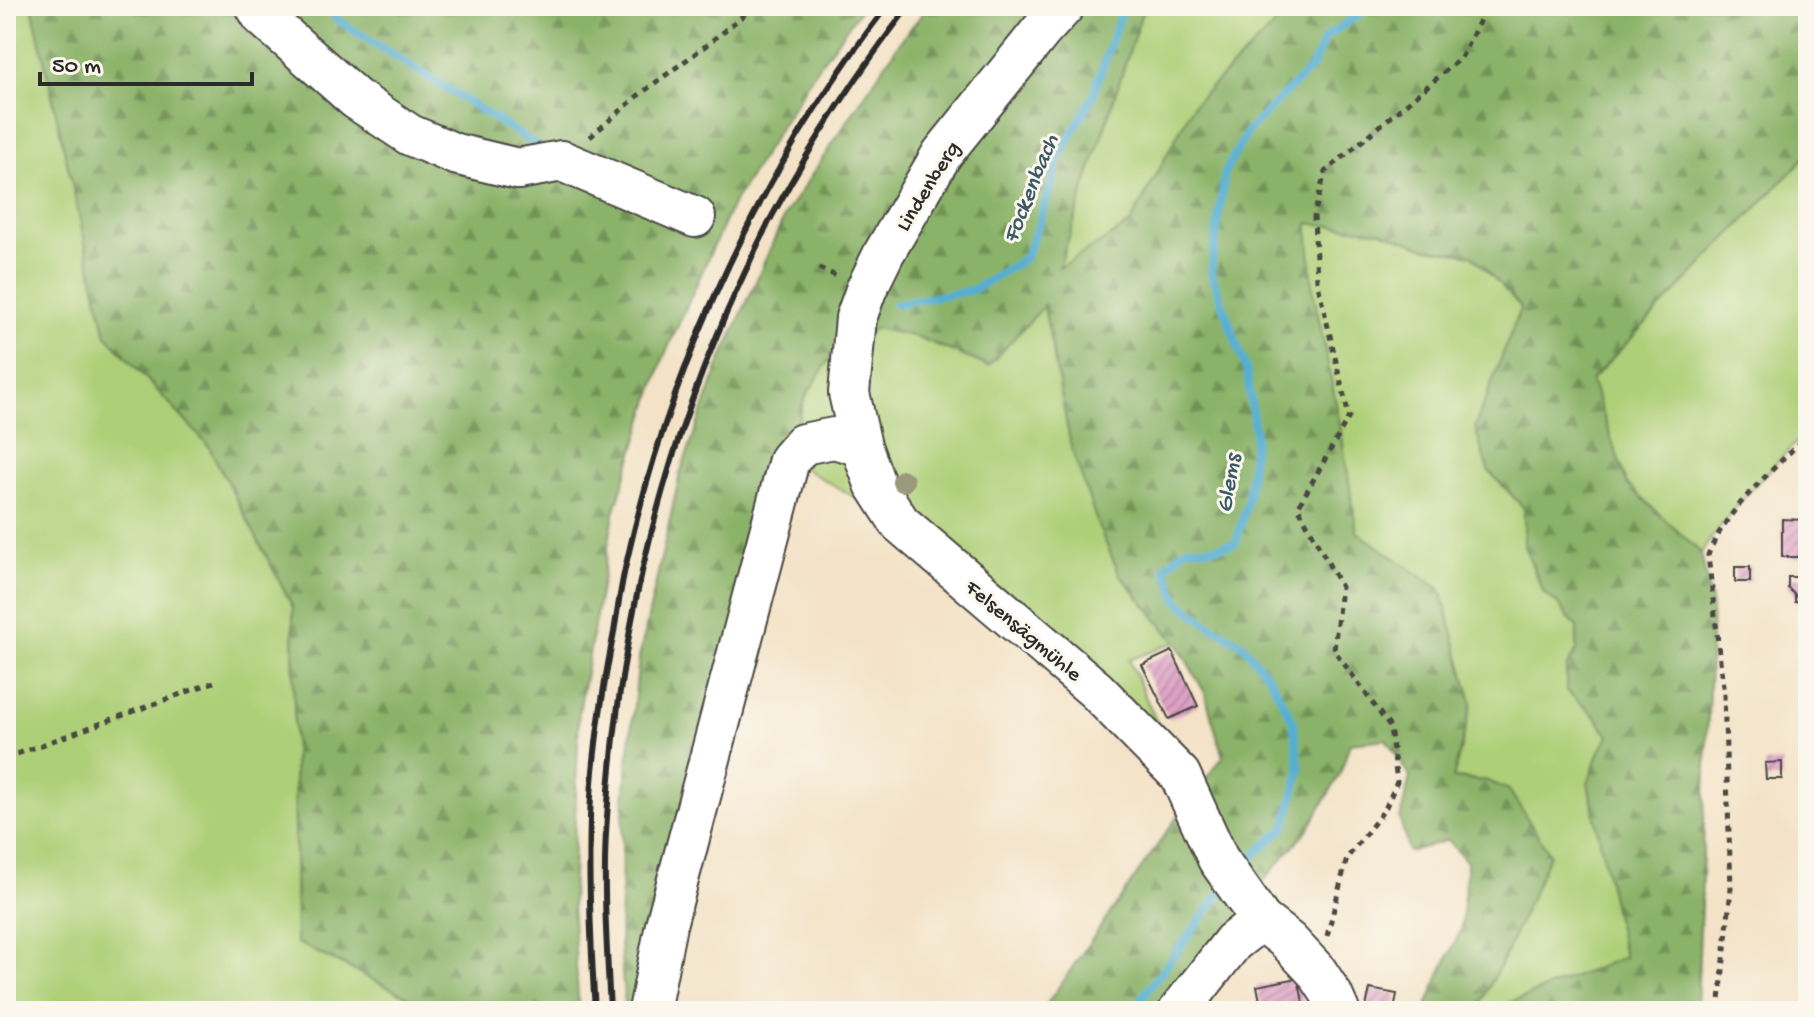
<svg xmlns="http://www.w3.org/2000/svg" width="1814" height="1017" viewBox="0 0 1814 1017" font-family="'Gochi Hand',sans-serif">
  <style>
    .green { fill: #adcf77; stroke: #6c7d51; stroke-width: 2 }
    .forest { fill: url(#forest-firs); stroke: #5a6e4a; stroke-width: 2 }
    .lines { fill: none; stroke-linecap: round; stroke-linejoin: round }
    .stream { stroke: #55afd3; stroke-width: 8 }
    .building { fill: url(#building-hatch) }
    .minor-casing { stroke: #494642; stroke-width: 44 }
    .path { stroke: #494642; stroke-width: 5; stroke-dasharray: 6 6; stroke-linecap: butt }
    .minor { stroke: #fff; stroke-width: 40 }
    .rail { stroke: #2b2b2b; stroke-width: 6 }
    .tree { fill: #9a987d }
    .labels { text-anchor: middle; stroke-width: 6; stroke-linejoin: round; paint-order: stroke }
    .street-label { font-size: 22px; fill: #2b2b2b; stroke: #fbf7ec }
    .water-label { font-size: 24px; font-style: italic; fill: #3a5966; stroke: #fbf7ec }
  </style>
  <defs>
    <pattern id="forest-firs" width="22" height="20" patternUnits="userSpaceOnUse" patternTransform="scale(2)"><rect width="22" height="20" fill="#8ab268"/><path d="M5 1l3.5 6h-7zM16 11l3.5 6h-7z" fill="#719156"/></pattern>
    <pattern id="building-hatch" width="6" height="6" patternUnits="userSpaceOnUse" patternTransform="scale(2)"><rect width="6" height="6" fill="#dea1c6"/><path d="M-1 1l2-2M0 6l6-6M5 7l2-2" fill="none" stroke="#b483a1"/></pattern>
  </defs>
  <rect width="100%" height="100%" fill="#fbf7ec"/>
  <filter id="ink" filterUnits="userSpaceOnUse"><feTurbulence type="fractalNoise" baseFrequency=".0125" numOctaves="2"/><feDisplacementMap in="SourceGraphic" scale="16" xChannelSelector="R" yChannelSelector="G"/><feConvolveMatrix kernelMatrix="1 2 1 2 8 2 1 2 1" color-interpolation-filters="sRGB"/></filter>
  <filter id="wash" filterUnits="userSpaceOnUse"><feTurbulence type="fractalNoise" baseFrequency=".006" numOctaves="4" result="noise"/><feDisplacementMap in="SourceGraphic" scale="32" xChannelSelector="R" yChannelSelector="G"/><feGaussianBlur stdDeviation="1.8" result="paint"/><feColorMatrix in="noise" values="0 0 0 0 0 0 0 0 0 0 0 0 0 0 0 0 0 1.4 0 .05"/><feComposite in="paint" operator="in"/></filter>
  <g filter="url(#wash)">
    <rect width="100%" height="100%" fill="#f3e2c6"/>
    <path class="green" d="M6,6H32L106,335L208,445L293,607L296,942L437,1011H6Z
      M1144,6H1294L1194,104L1130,224L1058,269Z
      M1808,154V430C1771,469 1732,507 1701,553L1627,484L1591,380Z
      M1307,223L1381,231L1426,248L1472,255L1521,306L1475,427L1488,470L1524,508V546L1544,593L1557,603L1577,627V650L1566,668V690L1597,718L1609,736L1600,751L1589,783L1625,958L1506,1004L1505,1011H1477L1506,953L1488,781L1453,778L1472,703L1441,590L1357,532L1339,419L1313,291Z
      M1044,305L1071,446L1098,525L1119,573L1176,642L1129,660L1180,775L900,523L789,460L804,399L833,353L875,328L918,337L988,366Z"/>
    <path class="forest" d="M32,6H863L815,71L731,207L663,359L614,513L579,712L572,903L579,1011H437L296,942L293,607L208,445L106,335Z
      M929,6H1144L1059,268L1130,224L1194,104L1294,6H1808V154L1591,380L1627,484L1701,553L1712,607L1697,1011H1505V1005L1624,957L1588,783L1600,751L1609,736L1597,718L1566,690V668L1577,650V627L1557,603L1544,593L1524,546V508L1488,470L1475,427L1521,307L1472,255L1426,248L1381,231L1308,223L1313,291L1339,419L1357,532L1441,590L1472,703L1453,778L1488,781L1509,790L1550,854L1506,953L1477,1011H1425L1441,972L1461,930L1467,862L1448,840L1409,852L1400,819L1410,777L1386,739L1350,743L1340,774L1309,828L1260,885L1179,1011H1042L1191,797L1223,757L1205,693L1176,642L1119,573L1098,525L1071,446L1044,306L988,366L918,337L875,328L853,345L833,353L804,399L643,1011H625L620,944L623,808L639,658L680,474L719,365L785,215L904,36Z"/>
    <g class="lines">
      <path class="stream" d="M328,6L336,19L541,148
        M896,304L973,290L1025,258L1039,223L1059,158L1092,98L1122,10L1125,6
        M1238,870L1285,827L1300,771L1293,721L1271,680L1242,644L1208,624L1178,601L1165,568L1186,548H1212L1236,543L1248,499L1255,434L1247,372L1211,272L1225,172L1248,131L1312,67L1325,38L1371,6
        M1132,1011L1225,887"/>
    </g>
    <g id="blocks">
      <path class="building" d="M1805,502H1808V557H1782V519L1805,520Z
        M1735,567H1750V582H1735Z
        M1788,577H1808V616H1803L1802,602H1795V595L1788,588Z
        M1172,651L1198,706L1169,719L1142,665Z
        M1782,762V779H1766L1765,763Z
        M1298,978L1305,1011H1262L1257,986Z
        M1370,989L1397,994L1394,1011H1365Z"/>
    </g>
  </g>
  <g filter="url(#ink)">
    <use href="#blocks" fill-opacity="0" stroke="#494642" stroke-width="2"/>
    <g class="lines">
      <g class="minor-casing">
        <path id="minor" d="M256,6L262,16L356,99L410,135L455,154L518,169L562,161L695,217
          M1064,6L1042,30L942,154L884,253L866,290L856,318L849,393L861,446L875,484L900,523L1096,690L1180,775L1218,859L1261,920L1288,941L1317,972L1332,995L1339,1011
          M649,1011L666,925L789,460L803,444L834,438L861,446
          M1179,1011L1233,942L1261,920"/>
      </g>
      <path class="path" d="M590,137L640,94L704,47L755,6
        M819,268L836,276
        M6,758L214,682
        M1327,936L1347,858L1385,809L1397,782L1390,727L1334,650L1341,587L1298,507L1349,417L1317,280L1314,216L1325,172L1461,58L1487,6
        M1719,1011L1731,888L1724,695L1708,555C1727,507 1773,471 1808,434"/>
      <use href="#minor" class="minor"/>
      <path class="rail" d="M595,1011C591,947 588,882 590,818C592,755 602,693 614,632C618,608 621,584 627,560C672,361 762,168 887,6
        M610,1011C607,947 602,882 607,817C619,631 661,454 739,285C751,260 762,233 776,209C815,138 860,70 909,6"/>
    </g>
    <circle class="tree" cx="903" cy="481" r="11"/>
  </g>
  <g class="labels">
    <g class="street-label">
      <text transform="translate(926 185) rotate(-58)" y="8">Lindenberg</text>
      <text transform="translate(1025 629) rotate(40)" y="8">Felsensägmühle</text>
    </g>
    <g class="water-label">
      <text transform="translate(1029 188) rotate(-68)" y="8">Fockenbach</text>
      <text transform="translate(1227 483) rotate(-81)" y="8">Glems</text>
    </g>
  </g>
  <rect width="1814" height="1017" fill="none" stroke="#fbf7ec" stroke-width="32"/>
  <path d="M40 72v12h212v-12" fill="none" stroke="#2b2b2b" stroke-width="4"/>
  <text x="52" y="72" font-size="24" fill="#2b2b2b" stroke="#fbf7ec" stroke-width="6" paint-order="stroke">50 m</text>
</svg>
